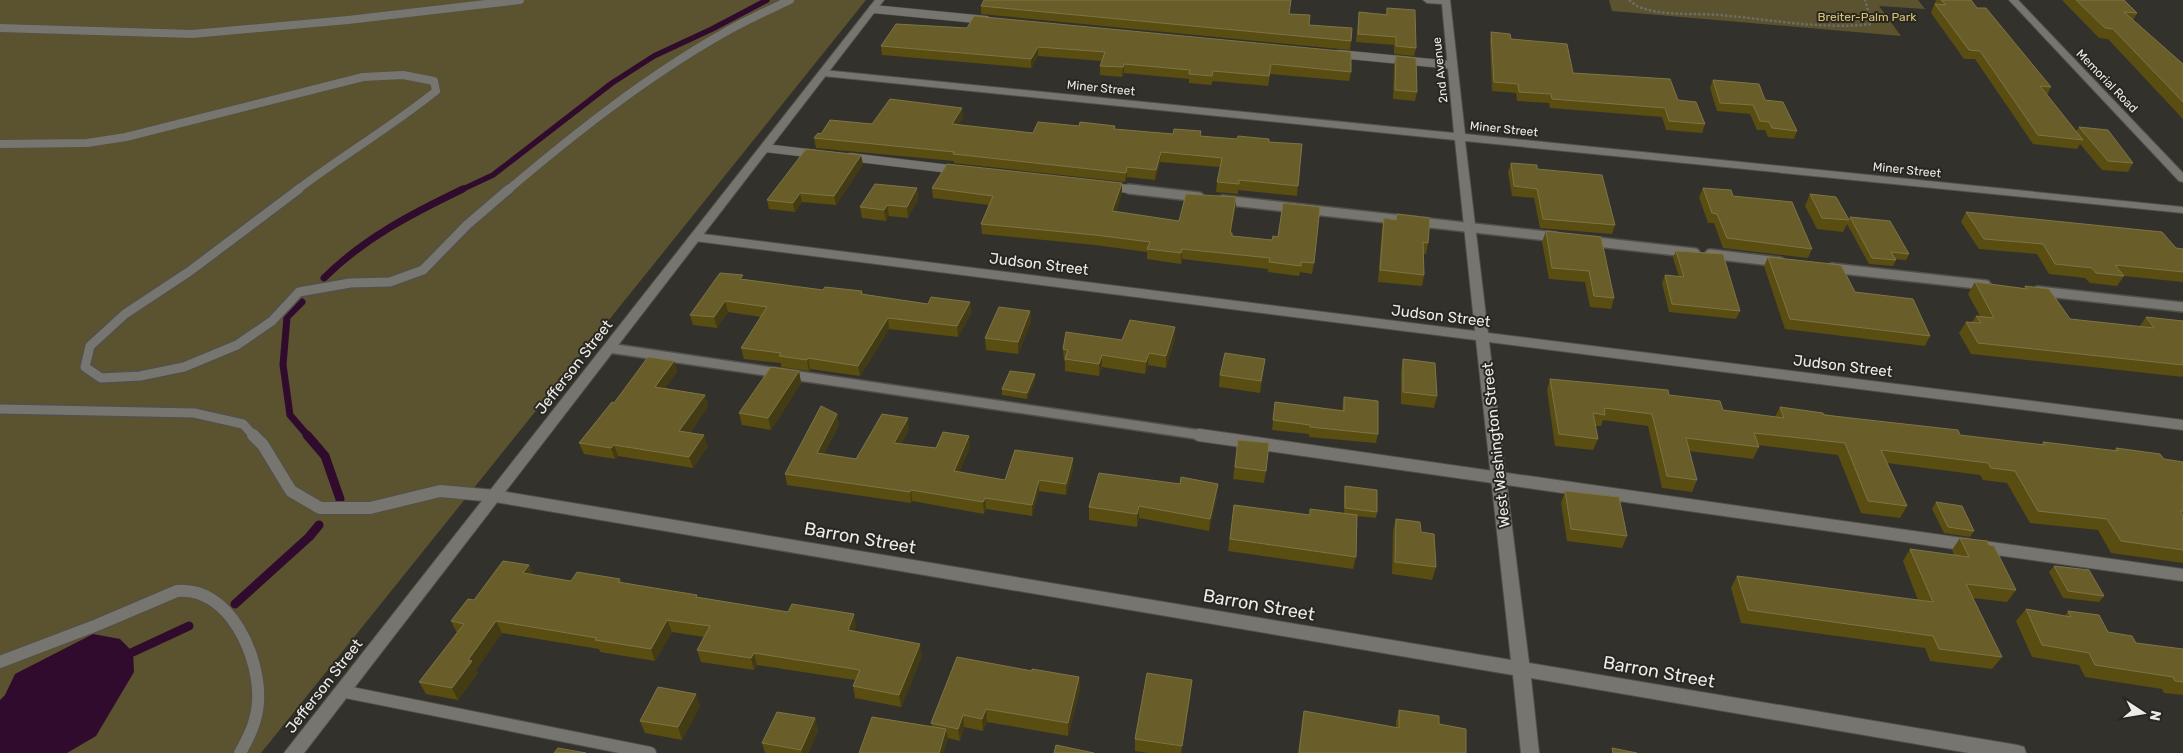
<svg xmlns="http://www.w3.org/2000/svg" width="2183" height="753" viewBox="0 0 2183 753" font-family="Rubik,sans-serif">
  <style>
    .green { fill: #5b5330 }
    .water { fill: #300b2d }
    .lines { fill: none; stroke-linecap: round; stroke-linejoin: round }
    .stream-far2 { stroke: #300b2d; stroke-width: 5.5 }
    .stream-far1 { stroke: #300b2d; stroke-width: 7 }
    .stream { stroke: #300b2d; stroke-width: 9 }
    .service-far2-casing { stroke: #51504b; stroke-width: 9 }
    .service-far1-casing { stroke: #51504b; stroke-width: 12 }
    .service-casing { stroke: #51504b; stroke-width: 14 }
    .minor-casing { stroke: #51504b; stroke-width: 2 }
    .tertiary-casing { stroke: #51504b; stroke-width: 2 }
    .path { stroke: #6e6c67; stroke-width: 2.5; stroke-dasharray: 2.5 2; stroke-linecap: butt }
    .service-far2 { stroke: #77756f; stroke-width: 8 }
    .service-far1 { stroke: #77756f; stroke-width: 9 }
    .service { stroke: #77756f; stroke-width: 12 }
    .minor { fill: #77756f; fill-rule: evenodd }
    .tertiary { fill: #77756f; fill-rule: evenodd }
    .wall { fill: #594d12 }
    .shaded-wall { fill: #433b13 }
    .building { fill: #695e29; stroke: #7d7447 }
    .labels { text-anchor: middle; stroke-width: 4; stroke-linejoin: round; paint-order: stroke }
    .far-park-label { font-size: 12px; fill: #d6c26e; stroke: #292722 }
    .far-street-label { font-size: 12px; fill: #ecebe7; stroke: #292722 }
    .street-label { font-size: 15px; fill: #ecebe7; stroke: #292722 }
    .near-street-label { font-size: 18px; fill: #ecebe7; stroke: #292722 }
  </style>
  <rect width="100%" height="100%" fill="#33312c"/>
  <path class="green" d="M0,0H866L261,753H0Z
    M1609,0H1918L1925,9L1879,6L1901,36L1612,11Z"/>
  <path class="water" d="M93,634L120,639L133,652L134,672L96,736L67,753H0V700L5,695L15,674Z"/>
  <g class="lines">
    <path class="stream-far2" d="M461,190L493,175L612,83L654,56L712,29L767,0"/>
    <path class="stream-far1" d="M324,278C364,238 413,213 463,189
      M302,302L287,317L283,365L290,415L308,436"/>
    <path class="stream" d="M307,435L325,456L340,499
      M235,604L309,537L319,525
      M133,652L189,626"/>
    <g class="service-far2-casing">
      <path id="service-far2" d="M873,9L986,20
        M0,28L192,34L348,20L520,0
        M1339,54L1452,65
        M0,144L87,143L126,137L363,77L403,75L434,81L436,91C391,127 342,156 297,190
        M765,148L816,154
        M850,157L958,170
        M1109,187L1140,190
        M508,190C574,134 646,77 722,34C744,21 767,11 790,0"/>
    </g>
    <g class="service-far1-casing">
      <path id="service-far1" d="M299,189L190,271L125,314L90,346L85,367L101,378L140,376L184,367L237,345L272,321L299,292L350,283L390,282L423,270L467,225L509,189
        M1129,189L1199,197
        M1223,200L1556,237
        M1588,241L1695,253
        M1710,254L1780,262
        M1832,268L1986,285
        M2038,291L2183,307
        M609,348L1208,436
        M0,409L194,413L243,424L254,436"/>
    </g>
    <g class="service-casing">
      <path id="service" d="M253,435L263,445L291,491L320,508H370L440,491L495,496
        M1199,435L1969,545
        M1983,547L2183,575
        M0,662L97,625L177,591C230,586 261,658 258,702C257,721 249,737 240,753
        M341,691L650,753"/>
    </g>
    <g class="minor-casing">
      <path id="minor" d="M1423,0H1450L1465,134L2183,207V213L1465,141L1488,333L2183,420V430L1489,342L1529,663L2017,745L2024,747L2026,753H1969L1531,678L1539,753H1521L1513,675L495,502L490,500L487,496L490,492L495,490L1511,660L1476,340L695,241L689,237L695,233L1475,331L1455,140L823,76L818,73L823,70L1454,133L1442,4L1427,3Z
        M2009,0H2018L2183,173V182L2179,181Z"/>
    </g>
    <g class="tertiary-casing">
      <path id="tertiary" d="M875,0H884L304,753H284Z"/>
    </g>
    <path class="path" d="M1629,0C1633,3 1637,7 1642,8C1666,16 1694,13 1719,15C1769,19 1821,30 1872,24L1865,0"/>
    <use href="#service-far2" class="service-far2"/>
    <use href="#service-far1" class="service-far1"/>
    <use href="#service" class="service"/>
    <use href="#minor" class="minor"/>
    <use href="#tertiary" class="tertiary"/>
  </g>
  <path class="wall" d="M1936,0H1971L1977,8L2051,87L2047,95L2076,132L2079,127L2133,163L2128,172L2102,170L2080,144L2077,149L2033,144L1975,59H1964L1931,13Z
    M2062,0H2124L2137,13L2133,20L2183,64V119L2108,39L2099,38Z
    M981,6L1289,14L1309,25L1351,41L1350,50L981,14Z
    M1387,8L1416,48L1414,56L1394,54V45L1356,42L1359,12L1386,14Z
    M896,24L1351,72L1349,81L1270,74L1268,86L1213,81L1211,85L1189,83V79L1124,73L1122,77L1100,75V66L1102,61L1038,56L1031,68L882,55L881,46Z
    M1491,32L1511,39L1573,73L1678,100L1705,124L1702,133L1666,130L1662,117L1550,108L1549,103L1517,101L1516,93L1492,91L1490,41Z
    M1396,56L1417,92L1415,101L1393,99L1394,65Z
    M1713,80L1765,100L1797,131L1794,139L1768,137L1765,130H1757L1750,114L1717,111L1710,88Z
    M963,117L958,125L1033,133L1079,126H1115V129L1173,134L1201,131V136L1269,142L1302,144L1297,196L1238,190V194L1216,192L1217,182L1220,167L1160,162L1155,180L1127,177L1125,182L954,163V161L816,148L814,138L821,134L872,124Z
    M1511,163L1537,169L1615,225L1612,234L1540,228L1534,198L1512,196L1508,172Z
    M863,164L836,205L802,202L795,212L769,209L767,200Z
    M1122,183V193L1116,211L1179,221L1236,197L1231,233L1232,236L1314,263L1312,274L1300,272L1299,276L1268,272V269L1182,259L1181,264L1147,259V252L1095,245L982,234L981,224L989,205L933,198L932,188Z
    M917,188L918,199L908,218L889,216L886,221L862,218L860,207Z
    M1703,188L1733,196L1812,249L1808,258L1723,248L1714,223H1708L1699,197Z
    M1810,194L1848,220L1850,217L1909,254L1906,260L1895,259L1896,260L1893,266L1869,264L1847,224L1843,232L1817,229L1805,206Z
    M1966,212L2183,249V282L2124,276L2117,286L2090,283L2085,278L2049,274L2037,254L1979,249L1961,222Z
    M1397,214L1428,243L1426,254H1423L1424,275L1422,286L1378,282L1382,229L1384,218L1396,220Z
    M1546,231L1601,237L1614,298L1611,309L1590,307L1585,282L1549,279L1542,242Z
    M1676,251L1740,311L1736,319L1669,312L1662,283L1665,275L1679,277L1673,258Z
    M1768,257L1855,292L1930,336L1925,346L1785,329L1764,266Z
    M744,279L823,290L862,291L863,294L928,304L970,302L971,313L958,337L889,329L860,376L810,369L809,371L781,367V363L744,359L741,348L761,317L728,312L717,328L693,325L690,315Z
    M1975,282L2024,288L2025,286L2070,319L2139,327L2146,317L2183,321V377L1971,354L1959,333L1966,322H1972L1976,316H1980L1968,294Z
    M1030,311L1031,322L1018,354L986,350L985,338Z
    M1175,339L1166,368L1148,365L1145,374L1102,367L1099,376L1065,371V361H1064L1063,349L1122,340Z
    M1265,359L1260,393L1219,387L1220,375Z
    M1403,359L1437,396L1434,408L1401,404V371Z
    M674,361L677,372L665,388L705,395L708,406L690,433L708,446L693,468L618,456L615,459L584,454L579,443L614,403Z
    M799,371L801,383L771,430L742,425L739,413Z
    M1550,379L1669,395L1723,410L1775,417L1780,407L1960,435L2041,445L2043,442L2114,451L2116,448L2164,459L2183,462V563L2111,553L2098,530L2030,523L2007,483L1983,480L1980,475L1887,463L1907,506L1900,518L1861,513L1838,455L1758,445L1759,447L1753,459L1689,451L1697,480L1692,492L1662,488L1648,426L1603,420L1601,426H1595L1598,439L1593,450L1555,446L1547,390Z
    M1035,380L1027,399L1002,395V389Z
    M1344,397L1378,434L1376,443L1309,437V434L1272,430L1275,402L1342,410Z
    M837,414L839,425L824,454L856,459L909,429L901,444L936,448L970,447L959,472L1005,480L1073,458V469L1066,495L1039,491L1032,516L986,509L984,514L912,501L911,503L787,485L785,474Z
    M1238,440L1266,471L1264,483L1233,479Z
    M1345,486L1377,512L1376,518L1357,516L1356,557L1353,569L1228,551L1234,505L1309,515L1310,509L1344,513V492Z
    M1565,491L1627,536L1622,548L1567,541L1561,503Z
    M1217,496L1209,531L1139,518L1137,527L1089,520V507Z
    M1936,502L1974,531L1970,537L1944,533L1932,509Z
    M1396,519L1421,532L1436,567L1432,580L1392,574L1393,531Z
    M1960,538L2016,590L2007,602L1973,598L2002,657L1992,669L1930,661L1925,648L1741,623L1731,588L1737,576L1918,600L1903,561L1910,549L1954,555L1952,550Z
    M529,565L533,575L571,581L620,579L622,583L698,598L856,626L854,631L922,656L901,707L855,698L853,686L855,680L757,665L754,670L701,662L697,650L704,637L672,632L655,661L600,652L599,649L502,633L476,670L478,673L458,700L426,694L419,682L457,633L451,621L474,600Z
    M2054,566L2104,596L2099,602L2063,598L2049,572Z
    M2026,609L2065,616L2068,611L2108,632L2136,643L2183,649V695L2164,693L2162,689L2085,677L2079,665L2032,657L2016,621Z
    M1032,671L1079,677L1080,689L1068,736L987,722L983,731L964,727L960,741L948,738L943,753H859L932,727L931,723Z
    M1191,692L1181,753H1148L1135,751V739Z
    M700,706L682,740L645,733L640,721Z
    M1399,710L1439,724L1466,753H1298L1302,723L1304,711L1396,728V722Z
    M815,718L818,731L808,753H765L762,743Z"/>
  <path class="shaded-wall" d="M1038,47V56L1031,68V59Z
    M1124,64V73L1122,77L1123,67Z
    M962,108L963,117L953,134L952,124Z
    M1161,152L1160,162L1155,180L1156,170Z
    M861,155L863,164L836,205L834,196Z
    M1127,167V177L1125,182L1126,173Z
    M1122,183V193L1112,221V211Z
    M917,188L918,199L908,218L907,207Z
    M800,193L802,202L795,212L793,203Z
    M1236,197V207L1229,243L1230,233Z
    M887,205L889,216L886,221L884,210Z
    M1182,249V259L1181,264V253Z
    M725,301L728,312L717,328L714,317Z
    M970,302L971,313L958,337L957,326Z
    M1030,311L1031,322L1018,354V342Z
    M888,318L889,329L860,376L858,366Z
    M1175,327V339L1166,368V356Z
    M1149,353L1148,365L1145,374L1146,362Z
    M1102,355V367L1099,376V364Z
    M808,358L810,369L809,371L807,360Z
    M674,361L677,372L658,398L655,387Z
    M799,371L801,383L771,430L768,418Z
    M1035,374V380L1027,399V393Z
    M705,395L708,406L683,443L679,431Z
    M837,414L839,425L819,464L817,453Z
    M908,418L909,429L896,454L894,443Z
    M704,435L708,446L693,468L689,457Z
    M969,436L970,447L955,482L954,471Z
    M614,445L618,456L615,459L611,448Z
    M1073,458V469L1066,495V484Z
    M1039,480V491L1032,516V505Z
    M1218,484L1217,496L1209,531L1210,519Z
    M911,490L912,501L911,503L910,492Z
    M985,498L986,509L984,514L983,502Z
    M1139,506V518L1137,527V514Z
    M529,565L534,577L523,573Z
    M854,614L856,626L850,642L848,630Z
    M667,620L672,632L655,661L651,649Z
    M496,621L502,633L476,670L478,673L458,700L452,688L468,660Z
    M920,644L922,656L901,707L899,695Z
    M754,653L757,665L754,670L751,658Z
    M1079,677L1080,689L1068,736V723Z
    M1192,680L1191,692L1181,753L1182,746Z
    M696,694L700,706L682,740L678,727Z
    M986,709L987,722L983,731L982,719Z
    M963,715L964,727L960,741L958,729Z
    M815,718L818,731L808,753H802L801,750Z
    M946,729L948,739L943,753H939Z"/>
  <path class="building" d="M984,0H1291L1289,14L1310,15L1309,25L1352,28L1351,41L981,6Z
    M1941,0H1971L1977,8H1986L2051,87L2040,86L2083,140L2038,135L1980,51L1969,50L1935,4L1946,5Z
    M2076,0H2124L2137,13L2124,12L2183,64V102L2113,29L2105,28Z
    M1387,8L1415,10L1416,48L1396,46V37L1358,34L1359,12L1387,15Z
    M974,16L1351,52V72L1271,64L1269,76L1213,71L1212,76L1189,74L1190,70L1124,64L1123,67L1100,66L1105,52L1038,47L1031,59L881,46L896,24L967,28Z
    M1491,32L1510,34L1511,39L1567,44L1573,73L1670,79L1678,100L1696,102L1705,124L1669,121L1665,108L1552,99L1551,94L1519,92L1518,84L1494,82Z
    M1396,56L1416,58L1417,92L1395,90Z
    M1713,80L1759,84L1765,100L1783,102L1797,131L1772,128L1769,122L1760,121L1753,105L1720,103Z
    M890,99L962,108L952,124L1033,133L1038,122L1079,126L1080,122L1115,126L1114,129L1173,134L1174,129L1201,131L1200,136L1237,139L1238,136L1269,139V142L1302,144L1298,186L1239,180V184L1217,182L1222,158L1161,152L1156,170L1127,167L1126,173L953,154L954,152L814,138L818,133L821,134L830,120L872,124Z
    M2079,127L2108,130L2133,163L2108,161Z
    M806,149L861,155L834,196L800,193L793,203L767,200Z
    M1511,163L1537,165V169L1602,175L1615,225L1543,219L1537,189L1514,186Z
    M947,164L1122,183L1112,211L1179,221L1186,194L1236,197L1230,233H1232V236L1272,240L1273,236L1278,237L1283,203L1320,207L1314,263L1301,262V266L1269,262L1270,258L1182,249L1181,253L1147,249L1150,242L1095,235L981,224L993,196L932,188Z
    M875,184L917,188L907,207L887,205L884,210L860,207Z
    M1703,188L1731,190L1733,196L1792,202L1812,249L1727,238L1717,214L1712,213Z
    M1810,194L1836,197L1849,220L1822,218Z
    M1966,212L2162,232L2176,248L2183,249V272L2115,265L2124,276L2096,273L2092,268L2055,264L2043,244L1984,239Z
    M1397,214L1430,218L1428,243L1423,242L1424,275L1380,270L1384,218L1396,220Z
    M1850,217L1890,221L1909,254L1891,252L1896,260L1872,258Z
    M1546,231L1601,237L1614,298L1594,296L1589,271L1552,268Z
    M1676,251L1723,254L1740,311L1672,304L1665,275L1684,277Z
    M1768,257L1841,265L1855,292L1913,299L1930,336L1790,319Z
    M720,273L743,275L740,279L823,290L825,287L862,291L861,294L928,304L931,297L970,302L957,326L888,318L858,366L808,358L807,360L779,356L781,353L741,348L767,307L725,301L714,317L690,315Z
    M1975,282L2027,289L2025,286L2049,289L2070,319L2154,328L2146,317L2183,321V365L1978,343L1966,322L1981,323L1976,316L1994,318Z
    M999,307L1030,311L1018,342L985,338Z
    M1130,320L1175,327L1166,356L1149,353L1146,362L1102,355L1099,364L1065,359L1068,350L1063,349L1066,332L1122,340Z
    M1225,353L1265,359L1261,381L1220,375Z
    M648,357L674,361L655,387L705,395L679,431L704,435L689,457L614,445L611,448L579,443L612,402L614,403Z
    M1403,359L1435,363L1437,396L1403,392Z
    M771,367L799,371L768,418L739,413Z
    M1010,371L1035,374L1027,393L1002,389Z
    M1550,379L1668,390L1669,395L1720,401L1723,410L1784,418L1780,407L1823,413L1824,415L1958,430L1960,435L2045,445L2043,442L2118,451L2116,448L2160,454L2164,459L2183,462V486H2182L2183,488V511H2180L2183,516V550L2121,541L2107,519L2038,511L2015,471L1991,468L1988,463L1881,450L1907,506L1868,501L1845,443L1754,433L1759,447L1686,438L1697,480L1667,476L1652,414L1604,408L1605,415L1593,413L1598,439L1559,434Z
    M1344,397L1378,401V434L1310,427V425L1273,420L1275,402L1344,411Z
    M821,406L837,414L817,453L856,459L882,414L908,418L894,443L936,448L943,432L969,436L954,471L1005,480L1015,450L1073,458L1066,484L1039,480L1032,505L985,498L983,502L911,490L910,492L785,474Z
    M1238,440L1269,443L1266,471L1235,467Z
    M1099,473L1180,484L1181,477L1218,484L1210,519L1139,506L1137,514L1089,507Z
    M1345,486L1377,490V512L1345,508Z
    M1565,491L1619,497L1627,536L1571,529Z
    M1936,502L1962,506L1974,531L1948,527Z
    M1234,505L1310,515V509L1357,515L1356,557L1230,539Z
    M1396,519L1420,522L1421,532L1434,534L1436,567L1395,562Z
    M1960,538L1987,541L1989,545L1994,546L2016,590L1966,584L2002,657L1939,649L1933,636L1748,610L1737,576L1933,602L1910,549L1969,557Z
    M503,561L529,565L523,573L571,581L577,572L620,579L618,582L697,595L696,597L788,612L792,604L854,614L848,630L920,644L899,695L853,686L860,670L754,653L751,658L697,650L710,626L667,620L651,649L595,640L597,638L496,621L468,660L472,661L452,688L419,682L464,624L451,621L468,599L474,600Z
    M2054,566L2089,570L2104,596L2068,591Z
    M2026,609L2071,617L2068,611L2099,615L2108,632L2132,636L2136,643L2183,649V682L2175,681L2173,677L2095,665L2089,653L2042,645Z
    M957,657L1032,671V669L1079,677L1068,723L986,709L982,719L963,715L958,729L931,723Z
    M1147,673L1192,680L1182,746L1135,739Z
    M658,687L696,694L678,727L640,721Z
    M1399,710L1439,716V724L1466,729V753H1299L1304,711L1399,728Z
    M777,712L815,718L801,750L762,743Z
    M872,717L946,729L939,753H859Z
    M1056,745L1094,753H1054Z
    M558,748L586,753H554Z
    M1612,748L1637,753H1613Z"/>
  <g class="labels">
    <g class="far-park-label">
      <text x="1867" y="21">Breiter-Palm Park</text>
    </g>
    <g class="far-street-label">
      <text transform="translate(1440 70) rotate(-96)" y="4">2nd Avenue</text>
      <text transform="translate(2107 81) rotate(46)" y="4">Memorial Road</text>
      <text transform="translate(1101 88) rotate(6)" y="4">Miner Street</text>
      <text transform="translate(1504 129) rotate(6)" y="4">Miner Street</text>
      <text transform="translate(1907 170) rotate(6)" y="4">Miner Street</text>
    </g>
    <g class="street-label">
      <text transform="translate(1039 264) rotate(7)" y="5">Judson Street</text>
      <text transform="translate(1441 316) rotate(7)" y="5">Judson Street</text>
      <text transform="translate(1843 366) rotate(7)" y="5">Judson Street</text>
      <text transform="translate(574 367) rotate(-52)" y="5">Jefferson Street</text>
      <text transform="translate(1496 445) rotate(-96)" y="5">West Washington Street</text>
      <text transform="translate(324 686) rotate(-52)" y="5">Jefferson Street</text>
    </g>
    <g class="near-street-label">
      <text transform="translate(860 538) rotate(10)" y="6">Barron Street</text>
      <text transform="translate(1259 605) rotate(10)" y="6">Barron Street</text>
      <text transform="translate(1659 672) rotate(10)" y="6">Barron Street</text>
    </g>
  </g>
  <g transform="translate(2143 713) rotate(102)" stroke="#292722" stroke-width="4" paint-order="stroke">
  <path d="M0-4L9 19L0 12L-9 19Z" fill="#ecebe7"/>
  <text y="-8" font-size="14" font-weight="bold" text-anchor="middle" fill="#ecebe7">N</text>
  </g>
</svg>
